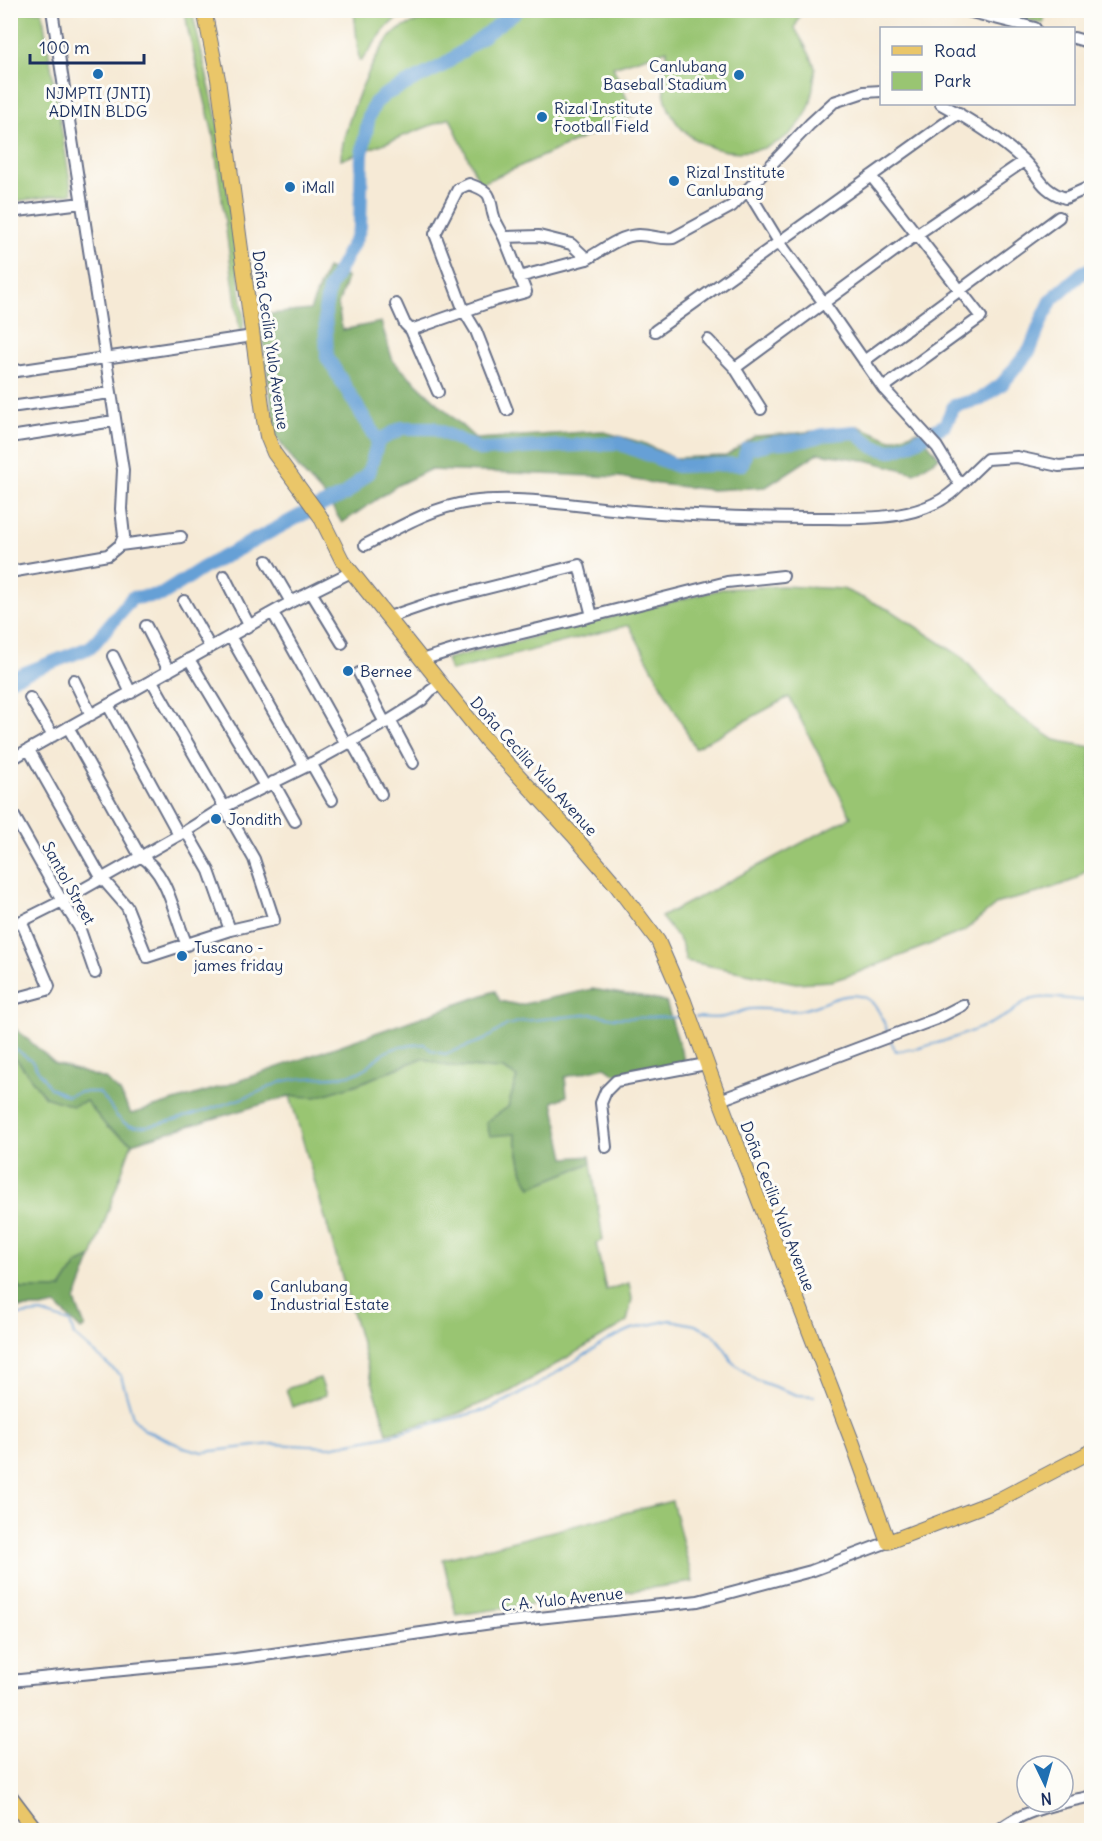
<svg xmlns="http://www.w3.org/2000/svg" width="1102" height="1841" viewBox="0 0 1102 1841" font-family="Delius,sans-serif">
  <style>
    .green { fill: #99c572; stroke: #5a7a68; stroke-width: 1.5 }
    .forest { fill: #7aaa64; stroke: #4a6c61; stroke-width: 1.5 }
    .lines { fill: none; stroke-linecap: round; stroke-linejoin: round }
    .stream { stroke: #66a0d6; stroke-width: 2 }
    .river { stroke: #66a0d6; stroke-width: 14 }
    .minor-casing { stroke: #687088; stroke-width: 14 }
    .major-casing { stroke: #687088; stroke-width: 16 }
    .highway-casing { stroke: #687088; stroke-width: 18 }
    .minor { stroke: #fff; stroke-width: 10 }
    .major { stroke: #eac669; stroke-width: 14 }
    .highway { stroke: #eac669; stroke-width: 15 }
    .poi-dot { fill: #1f6fb2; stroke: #fdfcf7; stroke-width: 2 }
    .labels { text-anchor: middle; stroke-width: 6; stroke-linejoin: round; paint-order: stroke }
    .poi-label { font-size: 16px; fill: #1b2f5e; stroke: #fdfcf7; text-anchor: start }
    .street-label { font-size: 16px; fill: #1b2f5e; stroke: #fdfcf7 }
  </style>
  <rect width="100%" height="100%" fill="#fdfcf7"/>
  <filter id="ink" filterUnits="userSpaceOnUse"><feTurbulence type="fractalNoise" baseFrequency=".0167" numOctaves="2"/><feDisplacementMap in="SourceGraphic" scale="12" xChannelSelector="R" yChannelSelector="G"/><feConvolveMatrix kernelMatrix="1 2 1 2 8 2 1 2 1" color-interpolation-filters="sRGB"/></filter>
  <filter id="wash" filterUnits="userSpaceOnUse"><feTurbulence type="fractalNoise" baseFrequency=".008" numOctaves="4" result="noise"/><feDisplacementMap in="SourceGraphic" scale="24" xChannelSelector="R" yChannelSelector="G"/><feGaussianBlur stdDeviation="1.35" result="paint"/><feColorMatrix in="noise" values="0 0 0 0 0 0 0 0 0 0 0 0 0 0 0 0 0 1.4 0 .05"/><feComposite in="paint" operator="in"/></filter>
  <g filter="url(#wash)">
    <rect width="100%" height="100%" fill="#f6ead6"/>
    <path class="green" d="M494,10L801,11L795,28C800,38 814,59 815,69C816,74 813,81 813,87C812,93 812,100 810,105C786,168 689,167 667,104C660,82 666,70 667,50L613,67L634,115L480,184L450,118L341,160C341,131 371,58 391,36C399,28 409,24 420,21Z
      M1009,10H1046V11L1043,23L1009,16L1007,14Z
      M10,11H42L72,193L11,202Z
      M185,11H192L220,133L244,318L243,329L240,332L213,134L188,30Z
      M354,11V10L417,11C388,15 378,41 361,61L359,60Z
      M782,586L843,589L892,611L962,657L1009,709L1055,740L1091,747V867L1074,880L1038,893L998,903L964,931L854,974L831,981L796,983L686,961L681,942L661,917L851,817L789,697L695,748L629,625L451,671L446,659L722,589Z
      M10,1055L18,1061L45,1097L86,1101L107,1127L132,1143L92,1257L77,1264L61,1289H21L11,1275Z
      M423,1058L448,1066L503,1069L517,1077L508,1107L487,1122L515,1134L523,1173L531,1187L591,1163L603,1240L596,1243L606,1290L629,1283L632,1299L627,1322L511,1391L454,1415L387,1433L290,1096H316L358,1084Z
      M320,1378L326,1395L292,1407L286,1389Z
      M672,1501L693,1582L456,1615L443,1559Z"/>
    <path class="forest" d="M327,268L347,278L338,305L342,330L381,322L393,361L476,439L601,431L643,443L674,458L726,456L755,436L797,433L858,426L891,440L918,431L939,457L915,473L869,461L818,453L766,487L712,490L658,484L619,477L429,470L398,485L342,523L327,499L301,471L276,437L260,315L310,310Z
      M592,989L647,998L666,1002L685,1063L615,1074L605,1067L565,1077L567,1096L553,1102L565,1158L590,1156L591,1163L531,1187L523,1173L515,1134L490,1136L486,1122L508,1107L517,1077L503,1069L448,1066L422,1058L358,1084L316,1097L290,1096L132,1143L107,1127L86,1101L73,1106L45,1097L18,1061L11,1055V1025L56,1064L105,1079L120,1092L131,1114L224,1086L495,991L500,1001L519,1005Z
      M92,1257L75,1301L85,1327L81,1330L56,1305L41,1308H11V1275L21,1289H61L77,1264Z"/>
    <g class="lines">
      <path class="stream" d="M696,1017C707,1018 718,1019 728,1016C736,1014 742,1010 750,1009C767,1007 784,1013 800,1010C819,1008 846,988 866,998C879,1005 883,1021 888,1033
        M891,1041L895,1051C925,1050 981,1030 1009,1014C1015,1011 1020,1003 1027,1001C1047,993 1071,1001 1092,1001
        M10,1045L31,1060L50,1088L67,1096L79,1092H98C110,1101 113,1118 128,1125C145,1134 231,1102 251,1095C263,1091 274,1084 285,1081C307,1075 332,1080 354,1074C367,1070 373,1060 384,1053C396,1046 410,1045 424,1044L432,1051L445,1054L484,1040L507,1025L523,1021L593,1014L614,1018L685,1017
        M10,1316L41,1313L70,1322L74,1335L121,1376L133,1417L143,1429L183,1447L203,1452L273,1444L329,1447L387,1436L492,1408L539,1384L608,1340L632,1329L670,1320L695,1325L712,1333L725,1349L732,1362L756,1380L797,1395L814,1396"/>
      <path class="river" d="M378,441L402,428H433L481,450L618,443L677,466L742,464L747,449L772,443L806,440L823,435L855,432L874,447L890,451L908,445L945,425L954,406L981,399L1002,384L1030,350L1041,322L1052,299L1082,273L1092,268
        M10,679L91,647L132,598L161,595L203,568L307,512L346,494L369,472L378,441L327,357L325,310L329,289L356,238L360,227L362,154L369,116L375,103L386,94L444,65L518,10"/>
    </g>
  </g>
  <g filter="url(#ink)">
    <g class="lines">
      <g class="minor-casing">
        <path id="minor" d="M52,10L123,470L121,509L124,536L120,545
          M963,10L1035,28
          M1074,38L1092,43
          M941,104C969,119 998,137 1022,159C1040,175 1039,189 1065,198L1092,186
          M871,176L981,317L883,388
          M10,212L82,203
          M504,237C501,231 498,226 495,220C487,197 497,194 469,184L458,189L435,234L464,311L476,331L507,410
          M519,277L587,259
          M396,304L405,324L411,330L496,300L526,292L504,237L539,236L571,244L587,259C602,250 621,235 639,235C651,235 660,240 673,238L732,206L810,124L834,102L864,92L882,91
          M411,330L438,392
          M655,331L959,113
          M708,340L735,368L761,409
          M864,361L1059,217
          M735,368L916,235L1024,161
          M10,372L253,336
          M10,407L110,393
          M10,437L114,421
          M960,485L987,459L1017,457L1059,466L1092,463
          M365,545C398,528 432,507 470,502C524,495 579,507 633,511C693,516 753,518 814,518C862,518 924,523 960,485L937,447L883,388L824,303L779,242L748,191
          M267,561L291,602
          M10,572L108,555L120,545L181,537
          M224,576L249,625
          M311,592L342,643
          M184,601L210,647
          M273,613L346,744
          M592,616L727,582L783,576
          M389,617L436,601L579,565L592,616L460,648L421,660
          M146,626L169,671
          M230,636L305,767
          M113,656L131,693
          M189,659L265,786
          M359,673L385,723
          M74,680L91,715
          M152,681L254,859L274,920L230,930L209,871L186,831
          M30,698L53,736
          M108,705L179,835
          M390,720L413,763
          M68,727L140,856C169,873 174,917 187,945
          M351,741L381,794
          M29,750L101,877L127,907L147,957L230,930
          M10,760L291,602L351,572
          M311,763L332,800
          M273,782L295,821
          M10,809L62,901L79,927L95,973
          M10,927L62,901L186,831L224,807L305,767L390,720L422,700L430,691L440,684
          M10,1000L47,990L49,986L21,921
          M720,1100L936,1019L963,1005
          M606,1147L601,1103L606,1091L616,1081L706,1064
          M10,1681L236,1659L492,1623L698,1601L811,1571L888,1542
          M999,1830C1027,1808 1058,1804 1092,1796"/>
      </g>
      <g class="major-casing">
        <path id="major" d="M204,10L218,79L264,420L267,436L274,453L320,516L342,560L486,740L573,835L616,885L658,941L684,1001L720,1100L853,1444L888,1542L998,1500L1092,1451"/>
      </g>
      <g class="highway-casing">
        <path id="highway" d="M10,1797L35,1830"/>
      </g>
      <use href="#minor" class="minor"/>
      <use href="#major" class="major"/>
      <use href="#highway" class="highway"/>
    </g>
  </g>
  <g class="poi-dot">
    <circle cx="98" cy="74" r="6"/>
    <circle cx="739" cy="75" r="6"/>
    <circle cx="542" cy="117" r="6"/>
    <circle cx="674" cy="181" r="6"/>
    <circle cx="290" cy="187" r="6"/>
    <circle cx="348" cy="671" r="6"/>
    <circle cx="216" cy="819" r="6"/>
    <circle cx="182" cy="956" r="6"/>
    <circle cx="258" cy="1295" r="6"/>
  </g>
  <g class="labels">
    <g class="poi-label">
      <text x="727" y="72" text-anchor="end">Canlubang<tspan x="727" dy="18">Baseball Stadium</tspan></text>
      <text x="98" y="99" text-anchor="middle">NJMPTI (JNTI)<tspan x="98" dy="18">ADMIN BLDG</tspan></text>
      <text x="554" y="114">Rizal Institute<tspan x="554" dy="18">Football Field</tspan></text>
      <text x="686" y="178">Rizal Institute<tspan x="686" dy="18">Canlubang</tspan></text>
      <text x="302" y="193">iMall</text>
      <text x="360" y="677">Bernee</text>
      <text x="228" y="825">Jondith</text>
      <text x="194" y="953">Tuscano -<tspan x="194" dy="18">james friday</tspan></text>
      <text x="270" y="1292">Canlubang<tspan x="270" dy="18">Industrial Estate</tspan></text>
    </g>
    <g class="street-label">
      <text transform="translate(271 340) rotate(82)" y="6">Doña Cecilia Yulo Avenue</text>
      <text transform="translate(534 766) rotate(48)" y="6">Doña Cecilia Yulo Avenue</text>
      <text transform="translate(69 883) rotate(61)" y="6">Santol Street</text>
      <text transform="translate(778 1206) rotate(69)" y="6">Doña Cecilia Yulo Avenue</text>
      <text transform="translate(562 1599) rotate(-6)" y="6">C. A. Yulo Avenue</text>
    </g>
  </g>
  <rect width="1102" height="1841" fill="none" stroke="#fdfcf7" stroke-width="36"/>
  <rect x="880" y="27" width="195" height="78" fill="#fdfcf7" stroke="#a3aaba" stroke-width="1.5"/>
  <rect x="892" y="46" width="30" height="9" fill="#eac669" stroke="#a3aaba" stroke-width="1.5"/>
  <text x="934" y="57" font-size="18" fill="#1b2f5e">Road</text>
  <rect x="892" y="72" width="30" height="18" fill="#99c572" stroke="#a3aaba" stroke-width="1.5"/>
  <text x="934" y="87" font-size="18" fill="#1b2f5e">Park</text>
  <g transform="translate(1045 1784) rotate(175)"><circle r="28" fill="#fdfcf7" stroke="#a3aaba" stroke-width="1.5"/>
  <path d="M0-4.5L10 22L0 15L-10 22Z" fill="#1f6fb2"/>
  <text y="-9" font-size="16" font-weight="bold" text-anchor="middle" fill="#1b2f5e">N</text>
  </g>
  <path d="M30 54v9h114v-9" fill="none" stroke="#1b2f5e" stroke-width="3"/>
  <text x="39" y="54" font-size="18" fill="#1b2f5e" stroke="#fdfcf7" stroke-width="4.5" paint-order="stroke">100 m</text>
</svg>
